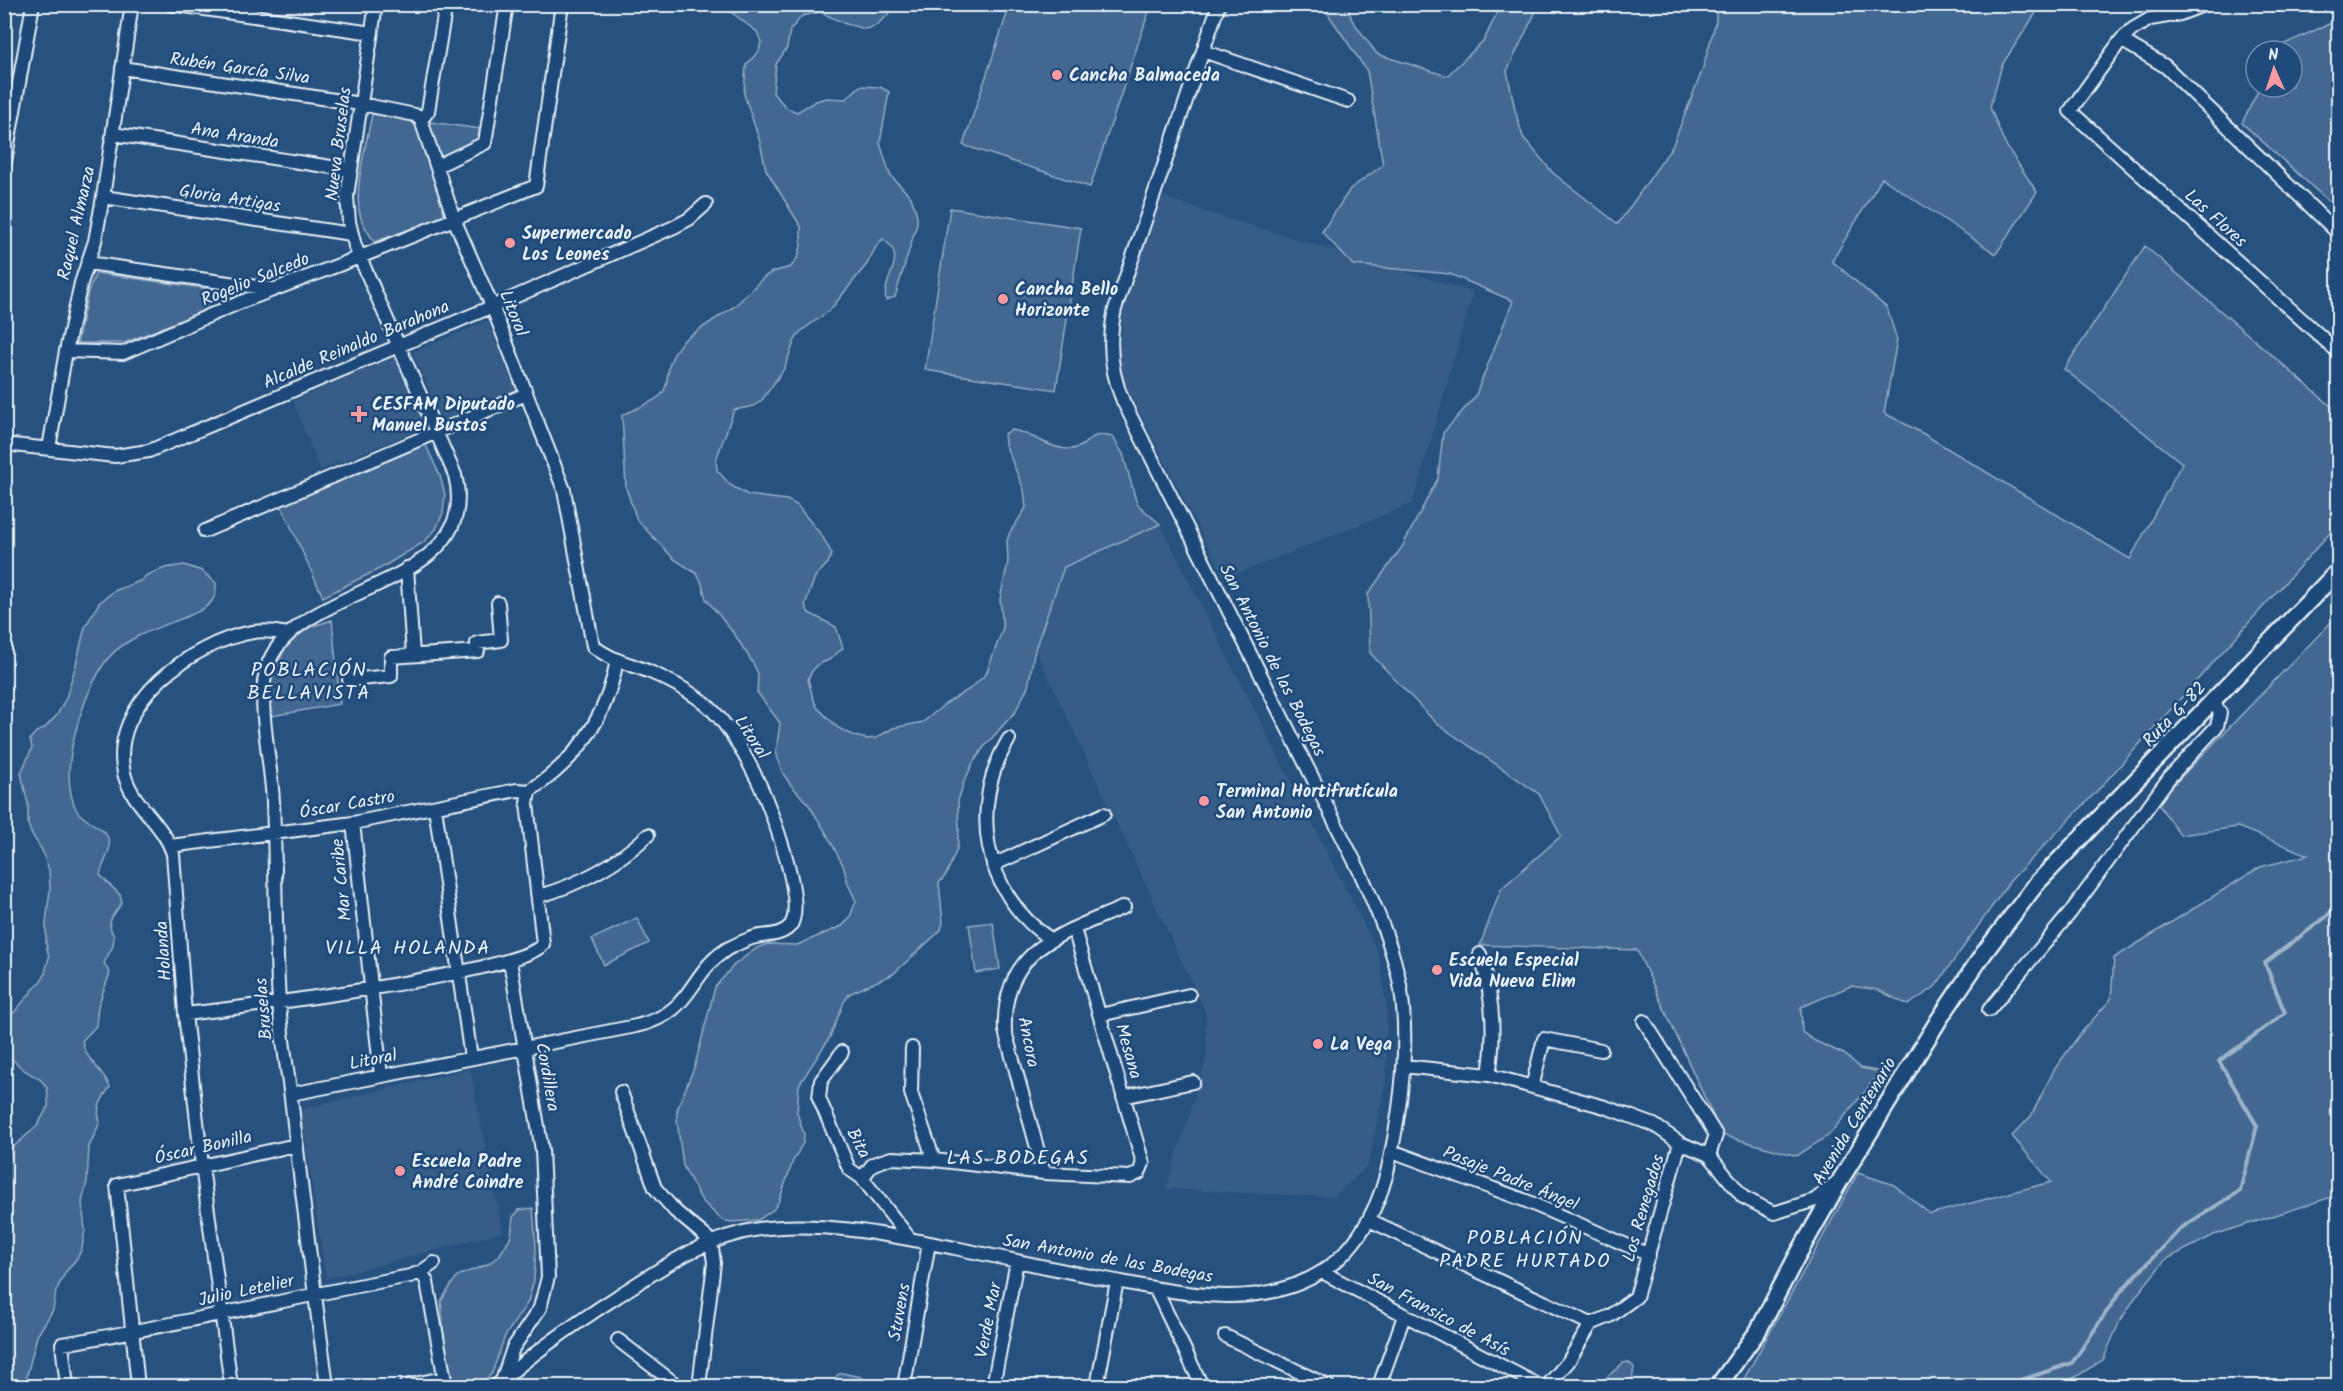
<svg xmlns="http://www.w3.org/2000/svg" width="2343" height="1391" viewBox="0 0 2343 1391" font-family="Kalam,sans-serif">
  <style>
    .built { fill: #355d88 }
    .green { fill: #436891; stroke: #96acc4; stroke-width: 1.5 }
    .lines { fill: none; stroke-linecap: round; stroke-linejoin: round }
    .stream { stroke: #9db3c9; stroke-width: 4 }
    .minor-casing { stroke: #e8f1f8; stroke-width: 16 }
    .major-casing { stroke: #e8f1f8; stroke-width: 20 }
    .minor { stroke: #1f4a7a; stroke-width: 12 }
    .major { stroke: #1f4a7a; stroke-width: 15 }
    .poi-dot { fill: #ff9aa2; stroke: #1f4a7a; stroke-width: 2 }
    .labels { text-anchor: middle; stroke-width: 5; stroke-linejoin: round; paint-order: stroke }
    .street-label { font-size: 18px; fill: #e8f1f8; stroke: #1f4a7a }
    .poi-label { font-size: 18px; font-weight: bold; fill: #e8f1f8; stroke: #1f4a7a; text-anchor: start }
    .neighbourhood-label { font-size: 20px; letter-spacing: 1.5px; fill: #e8f1f8; stroke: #1f4a7a }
  </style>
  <rect width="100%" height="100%" fill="#27517f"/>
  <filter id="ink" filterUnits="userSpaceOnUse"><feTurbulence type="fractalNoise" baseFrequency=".0167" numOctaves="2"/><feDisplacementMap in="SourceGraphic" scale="12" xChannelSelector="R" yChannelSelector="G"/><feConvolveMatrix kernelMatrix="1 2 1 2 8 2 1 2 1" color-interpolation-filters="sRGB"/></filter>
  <g filter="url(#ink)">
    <path class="built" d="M1163,197L1216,215L1473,292L1413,503L1225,579L1125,384L1119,357L1123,304Z
      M487,321L516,390L442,420L413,352Z
      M396,356L426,427L320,470L293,401Z
      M1160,524L1379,954L1387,1010L1386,1081L1368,1166L1333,1197L1166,1189L1206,1060V1013L1035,649L1064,567Z
      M470,1069L503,1232L326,1279L301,1109Z"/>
    <path class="green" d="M722,5H883L889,14L875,26L866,29L846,24L820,12L802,16L790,30L787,48L776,64L773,93L787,108L797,112L816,101L826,98L846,99L860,86L880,87L889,92L880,143L890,175L911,197L917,215V224L895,297L886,300C881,278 910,258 883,239L877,245L867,264L830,310L800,332L795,340L784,369L762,400L754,406L734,410L716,460L717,470L730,485L748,495L787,500L797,505L822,536L832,554L828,563L815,577L805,605L809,613L836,627L843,648L829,660L819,664L812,671L808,679L813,698L817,707L838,728L855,736L866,739L876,738L893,728L923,722L945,704L971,688L986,674L1003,628L1000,599L1008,562L1007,541L1010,532L1026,508L1024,490L1005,444L1004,434L1012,430C1032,433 1049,449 1070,449C1090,449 1085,429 1113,437L1123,454L1137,504L1160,524L1064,567L1035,649L1028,687L1015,712L984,747L973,763L964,782L958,801L959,830L957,849L946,875L939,883L943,922L941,930L893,974L849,994L844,1002L830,1037L799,1085L797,1113L804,1134L803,1143L793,1161L779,1201L773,1210L758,1220L731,1222L722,1220L702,1201L683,1166L677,1121V1110L695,1065L715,987L734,965L757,948L768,944L797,945L842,926L849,919L856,901L848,884L843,865L825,831L809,805L790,784L782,772L776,752L780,723L757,692L758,674L754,665L735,635L706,599L701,581L696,573L674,559L637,520L626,488L622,415C634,409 651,404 661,395C669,386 666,374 670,363C673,354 679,345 685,339L735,306L764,277L772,272L791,267L798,257L801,246V227L766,170L760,142L744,94L746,65L759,51L761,42L757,32Z
      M1010,5H1151L1090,187L963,145Z
      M1322,5H1347L1352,20L1377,54L1447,76L1484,40L1501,5H1539L1507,71L1515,110L1523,137L1553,173L1618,224L1672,147L1702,71L1716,21V5H2041L2002,65L1990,107L2005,144L2037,192L1996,254L1882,178L1832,261L1887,308L1897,340L1884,413L1922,433L2130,559L2182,463L2064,369L2145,246L2338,412V524L2098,790L2010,881L1935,987L1908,1005L1878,990L1851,986L1801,1007L1802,1032L1815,1041L1844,1054L1861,1068L1881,1072L1829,1135L1797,1156L1722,1135L1637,950L1480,945L1501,889L1561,836L1539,794L1436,723L1370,653L1368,594L1402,547L1438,478L1443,433L1475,397L1513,301L1450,274L1353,265L1322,232L1350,189L1383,165L1367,71Z
      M2338,20V210L2242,123L2260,87H2292V51H2279L2282,45Z
      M372,114L480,129L477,141L430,162L448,216L374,242C370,235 365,228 362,221C351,194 367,143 372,114Z
      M950,208L1081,228L1056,390L925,370Z
      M96,273L246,294L124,343H77L88,292Z
      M425,443L440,476L445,494L443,513L436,529L424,542L381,568L323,597L281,505Z
      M184,565L202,571L216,583C216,590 216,595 212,601C205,610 191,615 181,619C154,629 120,639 103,665C82,700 57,770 76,809C84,825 113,826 109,849C107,858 102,866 100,875L120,895L122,903C113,915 105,922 114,936L113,946L104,963L110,973L98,1006L96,1026L82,1041C85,1060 103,1069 110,1087C102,1099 95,1108 100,1122L89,1147L87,1182L82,1202L85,1230L82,1248L78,1257L65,1273L56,1291L53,1310L37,1336L25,1383L22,1386H5V1170L11,1149L37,1126L48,1107V1097L47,1088L41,1080L24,1070L5,1053V1023L44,977L49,957L46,944V923L50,889L49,870L42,850L31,833L28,824V804L21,773L32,748L30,739L36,732L45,728L57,715L66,698L75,668L85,627L99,603L114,591L140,581L147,575L165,568Z
      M2338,615V939L2333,984L2331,1036L2338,1057V1195L2214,1235L2165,1260L2137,1295L2119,1323L2103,1360L2061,1386H1740L1858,1173L1894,1185L1930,1214L2051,1182L2012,1136L2031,1116L2054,1070L2080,1034L2111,999L2114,958L2260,867L2308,855L2238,827L2180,835L2157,802Z
      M332,620L340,704L271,716V680L287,643L310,627Z
      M637,918L649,943L604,965L592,939Z
      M993,922L1000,969L976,973L969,925Z
      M533,1208L536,1247L534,1280L528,1302L505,1336L492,1373L479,1386H453L446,1363L441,1301L457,1276L488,1264L499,1256L511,1236L513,1217L519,1210Z
      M1628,1362L1634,1367L1631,1386H1597L1623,1363Z
      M842,1373L861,1377L870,1386H833L837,1375Z"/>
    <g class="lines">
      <path class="stream" d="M2004,1386L2072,1363L2120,1292L2181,1228L2240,1191L2257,1126L2219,1061L2285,1013L2265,963L2326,917L2338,904"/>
      <g class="minor-casing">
        <path id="minor" d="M170,4L372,33
          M2206,4L2180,14L2150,19L2133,29L2121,40L2070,111L2338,352
          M2121,40L2165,66L2338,233
          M1203,51L1348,101
          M122,68L361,104L415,115L421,120L454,219L492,306L564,490L593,646C610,660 631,664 650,672C671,681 692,692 709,707C729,725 745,755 757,779C769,803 808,904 790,926C780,937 765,934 752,938C743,941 735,945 727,949C687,975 694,1013 636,1026L291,1094
          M421,120L428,111L446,4
          M113,134L351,170
          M437,166L485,143L507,4
          M4,167L33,4
          M103,197L351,234
          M88,263L271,289
          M66,351L123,353L241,302L360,257L536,186L562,4
          M4,444L115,456L149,451L503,302L674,227L689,219L706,204
          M49,448L66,351L81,283L95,241L103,197L132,4
          M205,531L526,394
          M407,568L413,655
          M349,680L391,676V657L478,651L477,643L501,640L498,603
          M1009,739C968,806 983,894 1050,939
          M529,791C578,760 607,717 617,660
          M435,807L471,1058
          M353,823L381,1076
          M170,846L353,823L517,790L529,791
          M993,865L1104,814
          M539,896C581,884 616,865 648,835
          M1480,954C1493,994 1496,1033 1489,1075
          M1989,1010L2070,913L2169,778L2217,726L2220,713L2213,701
          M185,1014C233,1009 527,972 543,944L527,803L529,791
          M1100,1015L1189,995
          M1644,1021L1716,1135L1709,1155
          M912,1048L911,1093L934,1160
          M842,1052L821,1081L819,1098L849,1169L862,1178L910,1239
          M1403,1066L1489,1075L1605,1107L1654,1125L1680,1143L1709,1155L1743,1197L1774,1213L1815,1200L1837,1182
          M1532,1087L1544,1039L1601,1050
          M621,1092L655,1188L675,1211L711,1241L714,1263L699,1386
          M1123,1097L1193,1082
          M1392,1151L1524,1200L1649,1255
          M1044,1173L1005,1031C1001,948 1062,934 1124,907
          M862,1178L873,1164L891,1158L934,1160L1044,1173L1130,1177L1139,1173L1143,1163L1074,929
          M1369,1220L1591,1324
          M421,1272L427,1282L446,1386
          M1322,1272L1540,1386
          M1155,1288L1202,1386
          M1225,1336L1328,1386
          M618,1340L678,1386
          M502,1381L513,1348L540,1308L548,1277L542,1150L510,961
          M67,1386L62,1344C179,1325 294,1297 410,1276L421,1272L434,1263
          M138,1386L117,1185L296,1145
          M231,1386L202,1166L185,1014L173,854C163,822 132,806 124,773C108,704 192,642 253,632C265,630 277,632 289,634
          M327,1386C314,1290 302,1194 291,1098C287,1066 281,1034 279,1002C275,936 276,870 273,803C272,765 256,702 267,667C295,580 484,592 455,475L355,246L349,222L347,196L376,4
          M405,1386L443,1378
          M496,1386C532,1353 576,1323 618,1296C663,1267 705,1237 759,1229C822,1220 894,1236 955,1248C1007,1259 1059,1270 1111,1280C1180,1293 1259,1312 1323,1271C1362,1245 1383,1199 1391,1154C1402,1101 1409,1045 1401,990C1394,949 1377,910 1360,872L1123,401C1110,371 1108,341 1115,309L1219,4
          M904,1386L929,1243
          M993,1386L1017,1261
          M1097,1386L1117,1281
          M1379,1386L1404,1316
          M1547,1386L1568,1362L1591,1324L1610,1316L1636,1297L1680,1143"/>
      </g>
      <g class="major-casing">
        <path id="major" d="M1718,1386L1758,1331L1796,1258L1841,1179L1940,1018L1984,953L2037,883L2338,571"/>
      </g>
      <use href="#minor" class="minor"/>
      <use href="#major" class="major"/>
    </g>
  </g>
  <g class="poi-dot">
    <circle cx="1057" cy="75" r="6"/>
    <circle cx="510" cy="243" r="6"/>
    <circle cx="1003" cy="299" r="6"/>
    <path d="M356 405h6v6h6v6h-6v6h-6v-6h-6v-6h6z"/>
    <circle cx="1204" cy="801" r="6"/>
    <circle cx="1437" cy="970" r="6"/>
    <circle cx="1318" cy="1044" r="6"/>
    <circle cx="400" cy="1171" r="6"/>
  </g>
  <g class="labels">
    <g class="street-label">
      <text transform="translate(240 68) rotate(8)" y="6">Rubén García Silva</text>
      <text transform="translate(235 135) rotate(9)" y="6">Ana Aranda</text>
      <text transform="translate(338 144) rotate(-83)" y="6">Nueva Bruselas</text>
      <text transform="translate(230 198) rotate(9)" y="6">Gloria Artigas</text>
      <text transform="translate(2216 218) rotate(42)" y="6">Las Flores</text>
      <text transform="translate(76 223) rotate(-77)" y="6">Raquel Almarza</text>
      <text transform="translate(255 279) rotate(-22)" y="6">Rogelio Salcedo</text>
      <text transform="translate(514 313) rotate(68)" y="6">Litoral</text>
      <text transform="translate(356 344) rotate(-23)" y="6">Alcalde Reinaldo Barahona</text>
      <text transform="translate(1273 660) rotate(63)" y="6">San Antonio de las Bodegas</text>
      <text transform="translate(2174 714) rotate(-46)" y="6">Ruta G-82</text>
      <text transform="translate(752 737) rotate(57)" y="6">Litoral</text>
      <text transform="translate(347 804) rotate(-10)" y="6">Óscar Castro</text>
      <text transform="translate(341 880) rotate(-96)" y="6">Mar Caribe</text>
      <text transform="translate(163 951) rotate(-94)" y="6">Holanda</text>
      <text transform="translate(263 1009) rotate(-95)" y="6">Bruselas</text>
      <text transform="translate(1029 1042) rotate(79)" y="6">Ancora</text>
      <text transform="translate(1129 1051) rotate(74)" y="6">Mesana</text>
      <text transform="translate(373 1059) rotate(-11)" y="6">Litoral</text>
      <text transform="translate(548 1077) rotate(80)" y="6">Cordillera</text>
      <text transform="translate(1854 1121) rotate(-59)" y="6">Avenida Centenario</text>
      <text transform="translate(859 1143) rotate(63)" y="6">Bita</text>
      <text transform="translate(203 1147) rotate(-13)" y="6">Óscar Bonilla</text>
      <text transform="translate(1511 1178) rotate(22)" y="6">Pasaje Padre Ángel</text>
      <text transform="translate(1643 1208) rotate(-74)" y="6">Los Renegados</text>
      <text transform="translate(1108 1258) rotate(10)" y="6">San Antonio de las Bodegas</text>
      <text transform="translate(246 1290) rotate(-12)" y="6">Julio Letelier</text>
      <text transform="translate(899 1312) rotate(-80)" y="6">Stuvens</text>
      <text transform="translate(1439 1314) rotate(28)" y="6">San Fransico de Asís</text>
      <text transform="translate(988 1320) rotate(-79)" y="6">Verde Mar</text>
    </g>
    <g class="poi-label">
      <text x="1069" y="81">Cancha Balmaceda</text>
      <text x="522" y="239">Supermercado<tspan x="522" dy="21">Los Leones</tspan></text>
      <text x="1015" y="295">Cancha Bello<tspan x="1015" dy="21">Horizonte</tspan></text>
      <text x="372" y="410">CESFAM Diputado<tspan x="372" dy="21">Manuel Bustos</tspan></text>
      <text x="1216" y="797">Terminal Hortifrutícula<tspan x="1216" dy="21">San Antonio</tspan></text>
      <text x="1449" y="966">Escuela Especial<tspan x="1449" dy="21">Vida Nueva Elim</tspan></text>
      <text x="1330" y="1050">La Vega</text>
      <text x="412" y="1167">Escuela Padre<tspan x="412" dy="21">André Coindre</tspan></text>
    </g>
    <g class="neighbourhood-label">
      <text x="309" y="676">POBLACIÓN<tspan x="309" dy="23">BELLAVISTA</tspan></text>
      <text x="408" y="954">VILLA HOLANDA</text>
      <text x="1018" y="1164">LAS BODEGAS</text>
      <text x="1525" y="1244">POBLACIÓN<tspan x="1525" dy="23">PADRE HURTADO</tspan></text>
    </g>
  </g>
  <rect width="2343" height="1391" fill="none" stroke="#1f4a7a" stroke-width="24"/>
  <rect x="12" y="12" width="2319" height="1367" fill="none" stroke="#e8f1f8" stroke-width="2" filter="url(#ink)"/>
  <g transform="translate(2274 69) rotate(357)"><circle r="28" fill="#1f4a7a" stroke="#6f8dac" stroke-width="1.5"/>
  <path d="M0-4.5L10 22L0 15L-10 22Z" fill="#ff9aa2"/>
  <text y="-9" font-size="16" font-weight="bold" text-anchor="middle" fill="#e8f1f8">N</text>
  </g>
</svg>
